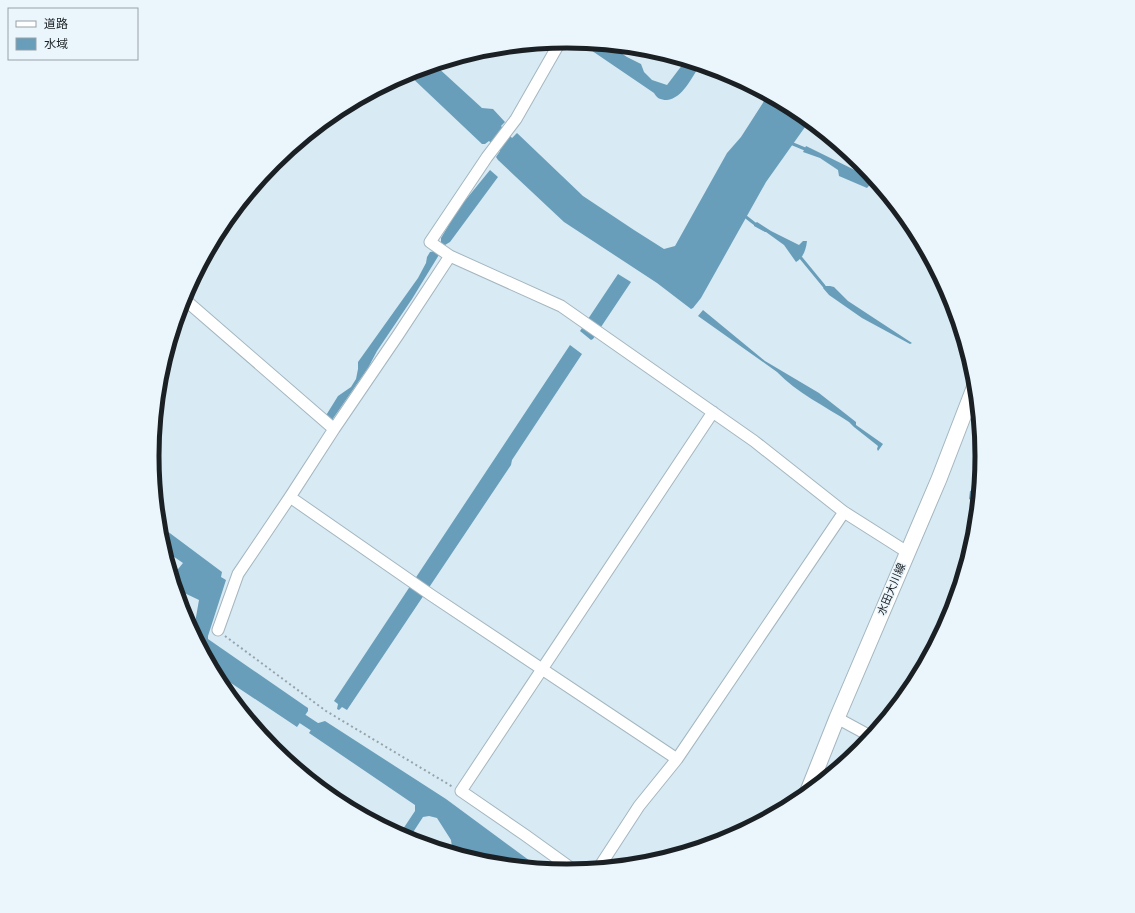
<svg xmlns="http://www.w3.org/2000/svg" width="1135" height="913" viewBox="0 0 1135 913" font-family="Roboto,'Noto Sans JP',sans-serif">
  <style>
    .water { fill: #689eba }
    .lines { fill: none; stroke-linecap: round; stroke-linejoin: round }
    .stream { stroke: #689eba; stroke-width: 3 }
    .canal { stroke: #689eba; stroke-width: 10 }
    .street-casing { stroke: #a4b6bf; stroke-width: 13 }
    .secondary-casing { stroke: #a4b6bf; stroke-width: 17 }
    .path { stroke: #95a3ab; stroke-width: 2; stroke-dasharray: 2 3; stroke-linecap: butt }
    .street { stroke: #fff; stroke-width: 11 }
    .secondary { stroke: #fff; stroke-width: 15 }
    .labels { text-anchor: middle; stroke-width: 3; stroke-linejoin: round; paint-order: stroke }
    .street-label { font-size: 11px; fill: #1a2024; stroke: #ebf6fc }
    .rim { fill: none; stroke: #1a2024; stroke-width: 5 }
  </style>
  <rect width="100%" height="100%" fill="#d8eaf4"/>
  <path class="water" d="M579,42L609,45L627,57L641,64L644,72L652,80L667,85L686,60L700,65C692,77 683,98 667,100C660,100 657,98 654,93Z
    M551,43L546,49L540,51L531,45Z
    M435,65L482,108L493,109L505,122L501,126L512,138L517,133L583,196L634,230L664,249L675,246L727,153L741,137L768,95L799,111L810,120L766,182L701,298L693,308L691,309L657,283L564,222L498,160L496,157L500,151L489,141L485,144H482L407,73Z
    M806,146L869,177L871,175L875,179L867,188L839,176L838,170L820,158L803,152Z
    M490,170L498,177L450,242L445,245L412,299L377,351L368,368L332,420L328,421L325,417L338,396L351,387L356,379L358,369V362L418,278L426,263L427,257L430,252L436,251L441,242V238L459,208Z
    M757,222L771,231L799,245L803,241H807C806,250 803,258 796,262L784,245L766,232H765L754,226V224Z
    M618,274L631,282L593,339L591,340L580,331Z
    M824,286H830L834,287L848,301L912,343L910,344L862,318L829,295L823,288Z
    M703,310L765,361L819,393L856,422V425L883,444L878,451L877,449L878,446L854,427L849,422C826,407 796,392 777,372L698,316Z
    M570,345L582,354L512,460L511,465L347,710L342,707L339,710L337,709L338,704L334,701Z
    M973,490L980,491L978,504L969,499L970,491Z
    M159,525L222,572L221,577L226,580L208,636V639L305,706L308,708V711L297,727L213,671L193,634L199,600L176,589L171,573L174,574L183,563L164,550L160,537Z
    M325,721L446,799L541,869L486,864L453,854L451,840L437,818L429,816L423,817L408,840L399,835L415,811V805L309,733L315,724Z"/>
  <g class="lines">
    <path class="stream" d="M793,144L805,149
      M746,217L755,224
      M801,258L824,286"/>
    <path class="canal" d="M292,712L324,733"/>
    <g class="street-casing">
      <path id="street" d="M560,42L516,119L487,157L430,242L450,256L561,306L754,441L844,512L907,552
        M183,298L334,429
        M290,497L431,595L677,759
        M218,630L238,574L290,497L334,429L398,335L450,256
        M837,718L872,737
        M598,869L639,806L677,759L844,512
        M575,871L525,835L461,791L713,412"/>
    </g>
    <g class="secondary-casing">
      <path id="secondary" d="M806,796L837,718L939,479L976,383"/>
    </g>
    <path class="path" d="M225,636L326,711L453,787"/>
    <use href="#street" class="street"/>
    <use href="#secondary" class="secondary"/>
  </g>
  <g class="labels">
    <g class="street-label">
      <text transform="translate(891 589) rotate(-67)" y="4">水田大川線</text>
    </g>
  </g>
  <path d="M0 0H1135V913H0ZM159 456a408 408 0 1 1 816 0a408 408 0 1 1-816 0Z" fill="#ebf6fc" fill-rule="evenodd"/>
  <path class="rim" d="M159 456a408 408 0 1 1 816 0a408 408 0 1 1-816 0Z"/>
  <rect x="8" y="8" width="130" height="52" fill="#ebf6fc" stroke="#97a0a6"/>
  <rect x="16" y="21" width="20" height="6" fill="#ffffff" stroke="#97a0a6"/>
  <text x="44" y="28" font-size="12" fill="#1a2024">道路</text>
  <rect x="16" y="38" width="20" height="12" fill="#689eba" stroke="#97a0a6"/>
  <text x="44" y="48" font-size="12" fill="#1a2024">水域</text>
</svg>
